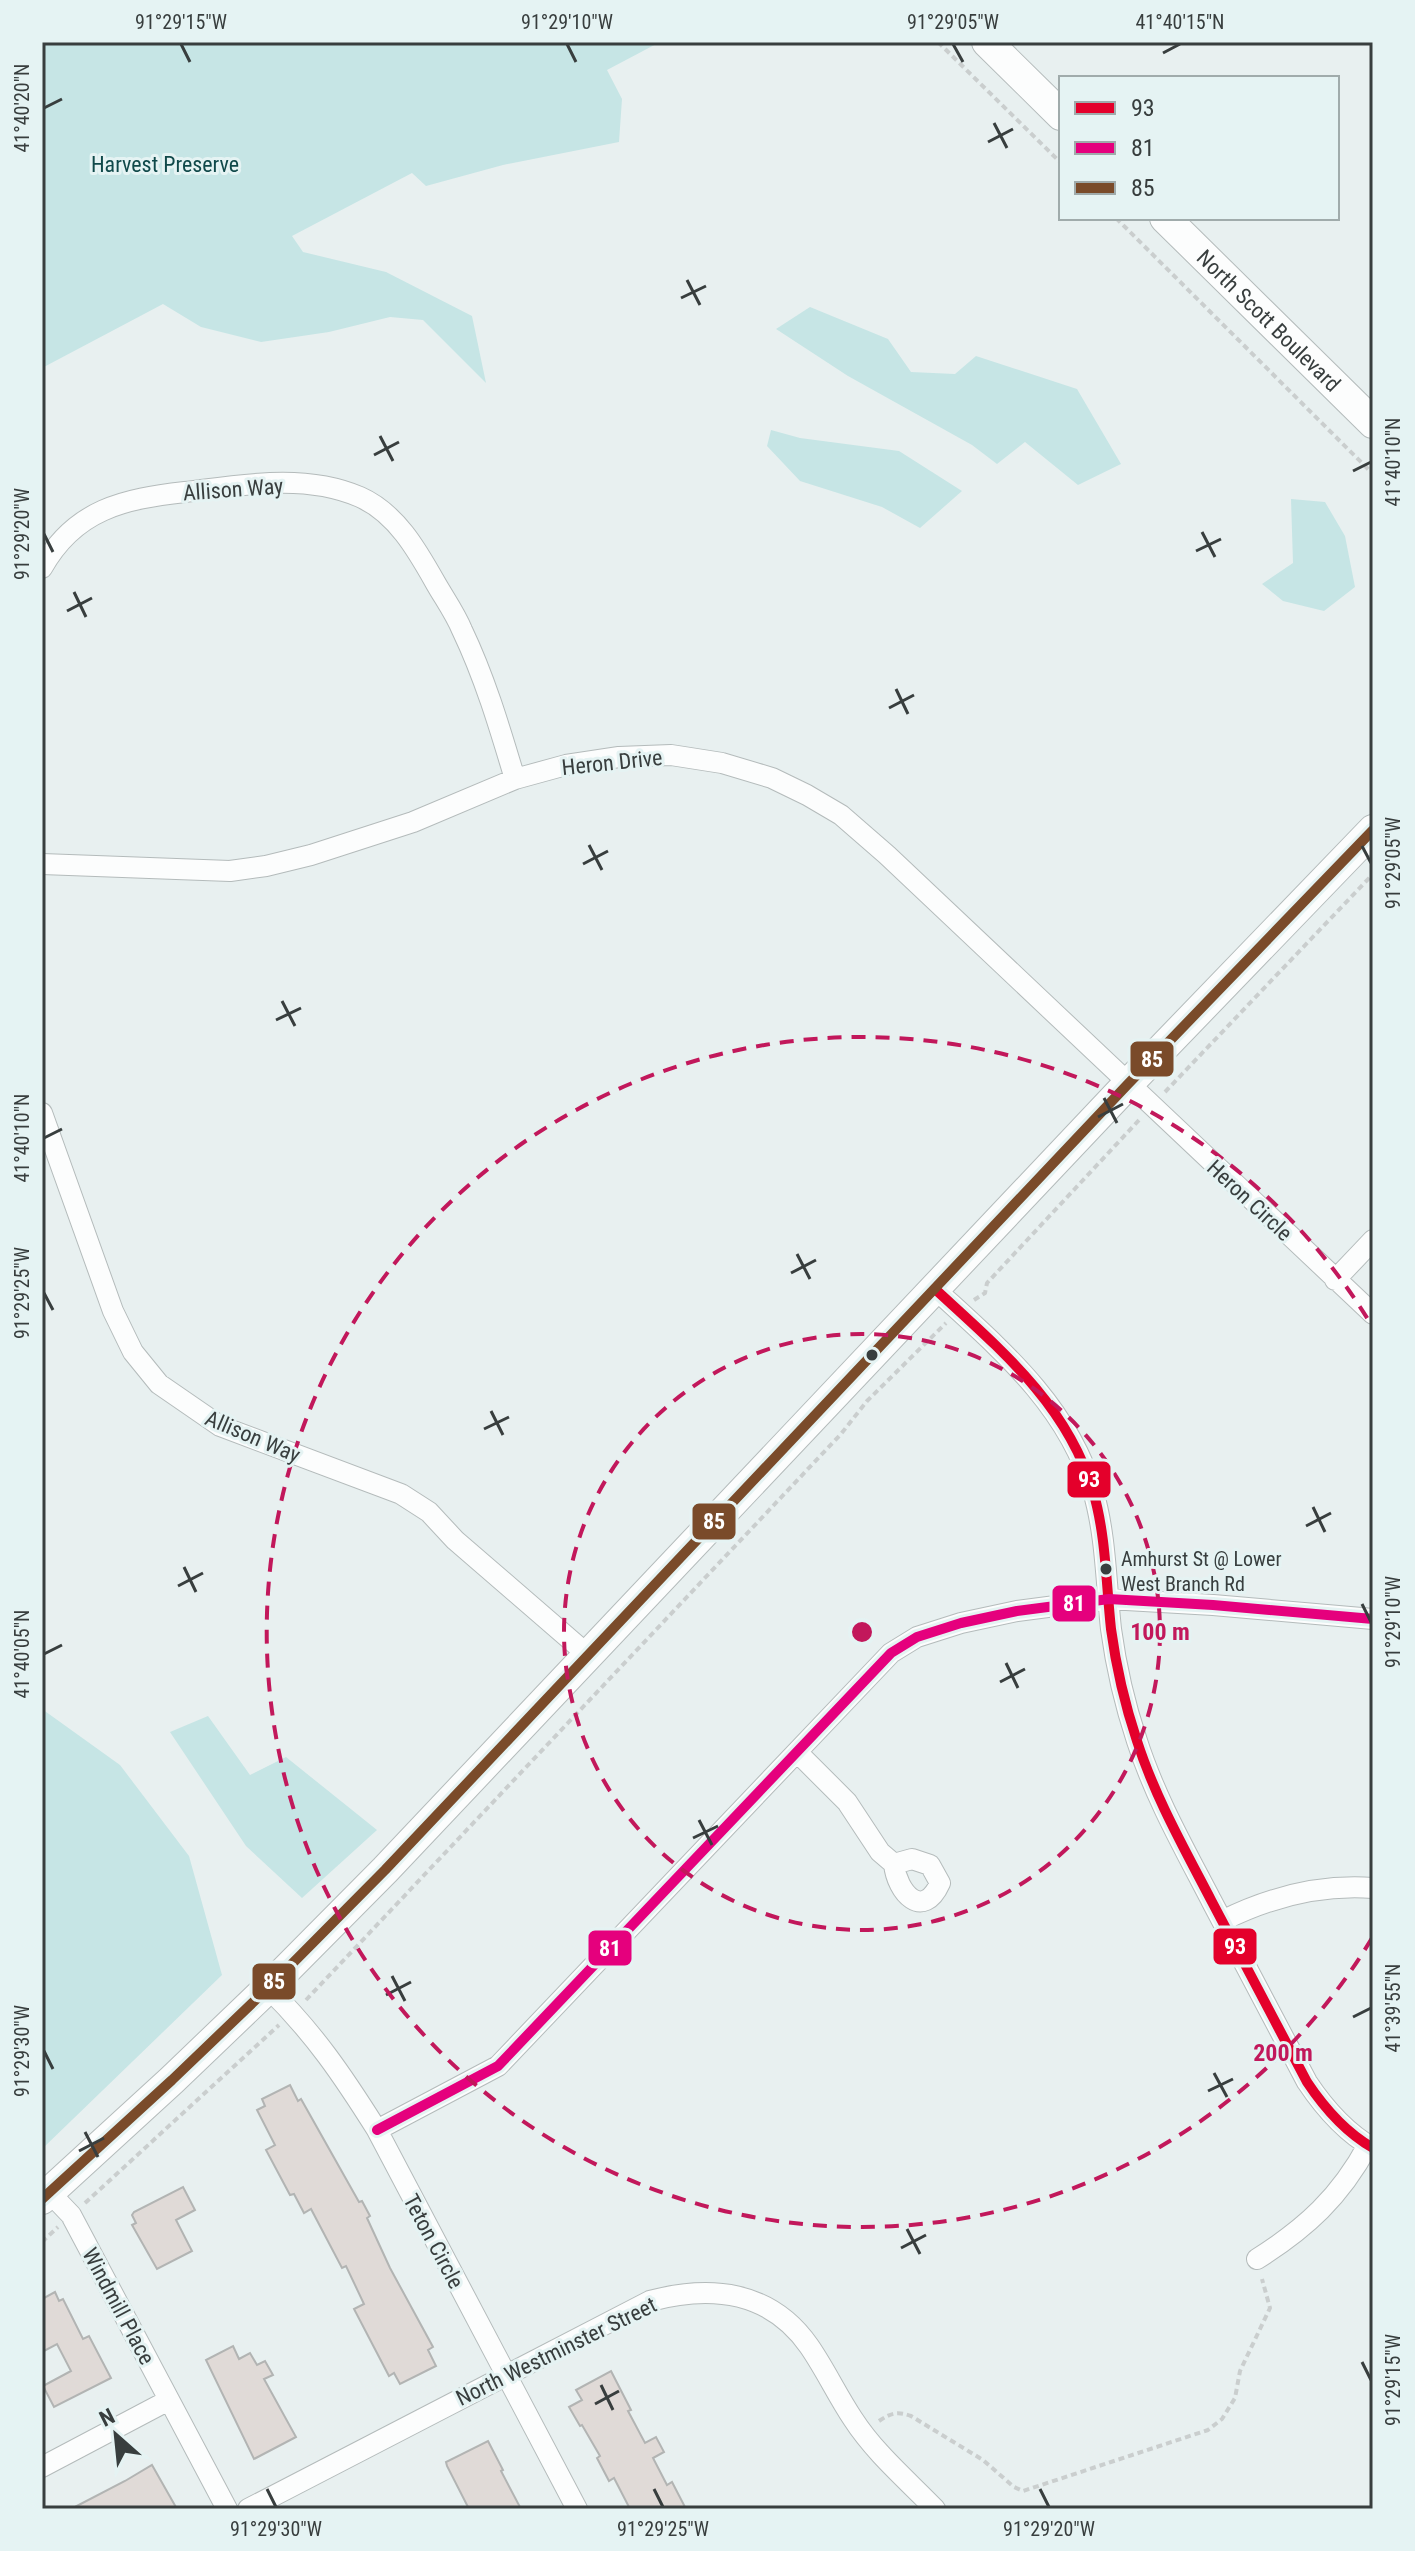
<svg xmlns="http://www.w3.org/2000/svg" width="1415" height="2551" viewBox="0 0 1415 2551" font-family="'Roboto Condensed',sans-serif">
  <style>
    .green { fill: #c6e5e5 }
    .building { fill: #e0dad7; stroke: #b2b4b3; stroke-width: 2 }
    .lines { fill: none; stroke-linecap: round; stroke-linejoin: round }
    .street-casing { stroke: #b4bbbb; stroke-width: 22 }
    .secondary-casing { stroke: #b4bbbb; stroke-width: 32 }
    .path { stroke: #cacece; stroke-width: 4; stroke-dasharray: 6 4; stroke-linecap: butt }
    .street { stroke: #fcfdfd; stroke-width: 20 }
    .secondary { stroke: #fcfdfd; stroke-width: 30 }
    .bus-1-casing { stroke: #e5f3f3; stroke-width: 16 }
    .bus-2-casing { stroke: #e5f3f3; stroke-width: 16 }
    .bus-3-casing { stroke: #e5f3f3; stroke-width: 16 }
    .bus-1 { stroke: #e4002b; stroke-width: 10 }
    .bus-2 { stroke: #e5007d; stroke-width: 10 }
    .bus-3 { stroke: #7a4b2a; stroke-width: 10 }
    .ticks { fill: none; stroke: #383e3e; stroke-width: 3 }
    .ring { fill: none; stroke: #c2185b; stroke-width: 4; stroke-dasharray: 14 10 }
    .bus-dot { fill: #383e3e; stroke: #e5f3f3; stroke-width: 3 }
    .labels { text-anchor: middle; stroke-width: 6; stroke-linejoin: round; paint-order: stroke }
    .bus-label { font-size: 20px; fill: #383e3e; stroke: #e5f3f3; text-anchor: start }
    .park-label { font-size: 22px; fill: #10494a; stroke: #e5f3f3 }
    .street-label { font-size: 22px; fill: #383e3e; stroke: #e5f3f3 }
    .centre { fill: #c2185b; stroke: #e5f3f3; stroke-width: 4 }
    .ring-label { font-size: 24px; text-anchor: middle; font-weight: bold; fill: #c2185b; stroke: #e5f3f3; stroke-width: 6; stroke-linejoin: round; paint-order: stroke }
    .line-badge { stroke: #e5f3f3; stroke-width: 3 }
    .badge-label { font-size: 22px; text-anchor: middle; font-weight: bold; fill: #fff }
    .neatline { fill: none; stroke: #383e3e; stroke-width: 3 }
    .ticks-label { font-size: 20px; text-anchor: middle; fill: #383e3e }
  </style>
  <rect width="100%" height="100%" fill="#e8f0f0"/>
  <path class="green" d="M42,42H660L607,70L622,99L619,142L503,165L426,186L412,173L292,236L303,252L386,272L472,316L486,383L423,320L390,317L329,332L261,342L201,327L163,304L42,368Z
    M810,307L888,339L911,372L955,374L976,356L1077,389L1121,464L1078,485L1025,442L997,464L972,445L848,376L776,329Z
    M771,430L800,438L899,451L962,491L920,528L882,507L800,481L767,446Z
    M1291,499L1325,502L1345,536L1355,587L1324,611L1283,601L1262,584L1293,563Z
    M42,1709L120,1765L189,1856L222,1975L42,2149Z
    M208,1716L250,1775L286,1757L377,1830L302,1898L246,1846L170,1732Z"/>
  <path class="building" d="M290,2085L298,2101L301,2099L359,2202L362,2201L370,2216L367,2218L390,2268L433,2347L428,2350L436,2366L400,2384L394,2373L389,2376L354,2309L364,2304L346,2266L342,2268L311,2209L304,2213L294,2194L290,2195L266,2150L275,2145L257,2110L265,2106L262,2099Z
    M183,2187L195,2210L176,2220L192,2251L157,2269L132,2225L136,2223L132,2215L134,2212Z
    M55,2292L59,2301L63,2299L83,2339L89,2336L111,2378L54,2407L43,2386L71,2371L57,2344L42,2352V2299Z
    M233,2346L239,2359L250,2353L257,2365L265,2361L273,2375L264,2379L296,2437L254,2459L206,2360Z
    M611,2371L631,2410L628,2411L645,2443L656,2437L664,2452L653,2458L667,2485L672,2482L686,2509H630L614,2478L609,2481L597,2458L600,2456L582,2425L580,2426L569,2407L582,2400L576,2390Z
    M488,2441L503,2470L501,2471L521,2509H469L447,2466L446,2462Z
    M152,2465L177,2509H71L125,2481Z"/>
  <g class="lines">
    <g class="street-casing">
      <path id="street" d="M42,568C75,509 124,499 185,492C242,485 305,473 360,497C396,513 417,550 435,582C444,598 455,613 462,630C485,678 500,729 515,779
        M42,864L230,871L266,866L311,855L413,822L515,779L566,765L619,757L671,755L722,763L772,778L807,795L841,815L887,855L1373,1314
        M42,1113L113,1311L133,1352L159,1384L220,1426L401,1494L429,1512L455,1540L588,1655
        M1335,1280L1373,1240
        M935,1289C999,1348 1067,1404 1093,1491C1106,1535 1106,1583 1111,1629C1116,1666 1125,1705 1137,1741C1155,1797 1184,1848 1211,1900C1243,1961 1275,2022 1307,2082C1325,2109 1345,2132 1373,2148
        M797,1752L847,1802L880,1852L894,1864C897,1893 923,1921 940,1883L930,1865L912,1859L894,1864
        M1222,1921C1270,1897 1319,1884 1373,1888
        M268,1988C314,2033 343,2076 377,2130L577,2509
        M377,2130L498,2066L891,1653L917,1637L961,1623L1017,1611L1109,1599L1213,1605L1373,1619
        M50,2193L71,2215L227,2509
        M1257,2259C1306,2228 1340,2197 1368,2145
        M42,2467L169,2400
        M248,2509L650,2301C710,2285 770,2290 809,2346C825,2369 837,2395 853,2419C875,2453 907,2480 935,2509"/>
    </g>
    <g class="secondary-casing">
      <g id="secondary">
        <path d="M987,42L1061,115"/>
        <path id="s1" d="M1165,218L1373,423"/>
        <path d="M42,2199L172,2080L268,1988L385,1870L1128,1084L1373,830"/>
      </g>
    </g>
    <path class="path" d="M938,42L1061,163
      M1116,218L1373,474
      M1165,1092L1373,874
      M974,1300L985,1293L987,1283L1140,1119
      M306,2000L841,1434L867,1401L946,1323
      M85,2203L279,2025
      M42,2242L58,2227
      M879,2421C891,2413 897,2411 911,2416L983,2460L1014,2487L1023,2491L1208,2430L1222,2419L1235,2398L1240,2371L1270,2308L1262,2279"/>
    <use href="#street" class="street"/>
    <use href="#secondary" class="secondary"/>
    <g class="bus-1-casing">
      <path id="bus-1" d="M935,1289C999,1348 1067,1404 1093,1491C1106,1535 1106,1583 1111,1629C1116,1666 1125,1705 1137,1741C1155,1797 1184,1848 1211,1900C1243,1961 1275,2022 1307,2082C1325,2109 1345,2132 1373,2148"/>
    </g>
    <g class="bus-2-casing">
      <path id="bus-2" d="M377,2130L498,2066L891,1653L917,1637L961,1623L1017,1611L1109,1599L1213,1605L1373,1619"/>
    </g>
    <g class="bus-3-casing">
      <path id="bus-3" d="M42,2199L172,2080L268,1988L385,1870L1128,1084L1373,830"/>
    </g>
    <use href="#bus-1" class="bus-1"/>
    <use href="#bus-2" class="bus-2"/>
    <use href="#bus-3" class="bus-3"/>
  </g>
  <path class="ticks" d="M181,44L190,62M567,44L576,62M953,44L963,62M1163,53L1180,44M44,108L62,99M994,123L1007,148M988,142L1013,129M687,280L700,305M681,298L706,286M380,436L393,461M374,455L399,442M1353,471L1371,462M1202,532L1215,557M44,534L53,552M1196,551L1221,539M74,592L86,617M67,611L92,598M896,689L908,714M889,708L914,695M589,845L602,870M1362,846L1371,863M583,864L608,851M282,1001L295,1026M276,1020L301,1008M1104,1098L1117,1123M1098,1117L1123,1104M44,1138L62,1129M797,1254L810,1279M791,1273L816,1260M44,1293L53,1310M491,1411L503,1435M484,1429L509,1417M1313,1507L1325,1532M1306,1526L1331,1513M184,1567L196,1592M178,1586L203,1573M1362,1604L1371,1622M44,1654L62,1645M1006,1663L1018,1688M1000,1682L1025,1669M699,1820L712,1845M693,1838L718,1826M392,1976L405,2001M386,1995L411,1982M1353,2017L1371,2008M44,2051L53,2069M1214,2073L1227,2097M1208,2091L1233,2079M85,2132L98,2157M79,2151L104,2138M907,2229L920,2254M901,2248L926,2235M1362,2362L1371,2380M601,2385L613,2410M595,2404L619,2391M267,2489L276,2507M654,2489L663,2507M1040,2489L1049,2507"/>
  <g class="ring">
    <circle cx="862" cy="1632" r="298"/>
    <path d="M1372 1938A595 595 0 1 1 1372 1326"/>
  </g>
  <g class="bus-dot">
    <circle cx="872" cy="1355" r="7"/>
    <circle cx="1106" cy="1569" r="7"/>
  </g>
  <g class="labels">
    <g class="bus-label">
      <text x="1121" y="1566">Amhurst St @ Lower<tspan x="1121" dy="25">West Branch Rd</tspan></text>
    </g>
    <g class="park-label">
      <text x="165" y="172">Harvest Preserve</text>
    </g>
    <g class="street-label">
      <text dy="8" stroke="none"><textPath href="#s1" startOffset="146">North Scott Boulevard</textPath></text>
      <text transform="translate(233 489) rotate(-4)" y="8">Allison Way</text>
      <text transform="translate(612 762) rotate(-6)" y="8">Heron Drive</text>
      <text transform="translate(1250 1200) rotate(43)" y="8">Heron Circle</text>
      <text transform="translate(253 1436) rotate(23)" y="8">Allison Way</text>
      <text transform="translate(434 2241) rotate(62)" y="8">Teton Circle</text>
      <text transform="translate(119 2306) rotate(62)" y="8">Windmill Place</text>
      <text transform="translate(556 2351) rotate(-26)" y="8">North Westminster Street</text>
    </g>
  </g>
  <circle cx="862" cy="1632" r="12" class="centre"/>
  <g class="ring-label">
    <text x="1160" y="1640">100 m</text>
    <text x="1283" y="2061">200 m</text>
  </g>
  <g class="line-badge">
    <rect x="1129" y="1040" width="46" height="38" rx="8" fill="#7a4b2a"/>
    <rect x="1066" y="1460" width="46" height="39" rx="8" fill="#e4002b"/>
    <rect x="691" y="1502" width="46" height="39" rx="8" fill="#7a4b2a"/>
    <rect x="1051" y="1584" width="46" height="39" rx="8" fill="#e5007d"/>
    <rect x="1212" y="1927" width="46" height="39" rx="8" fill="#e4002b"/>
    <rect x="587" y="1929" width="46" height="38" rx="8" fill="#e5007d"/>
    <rect x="251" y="1962" width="46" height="39" rx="8" fill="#7a4b2a"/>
  </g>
  <g class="badge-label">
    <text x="1152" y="1067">85</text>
    <text x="1089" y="1487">93</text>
    <text x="714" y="1529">85</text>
    <text x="1074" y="1611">81</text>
    <text x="1235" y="1954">93</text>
    <text x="610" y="1956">81</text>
    <text x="274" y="1989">85</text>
  </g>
  <rect width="1415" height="2551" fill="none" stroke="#e5f3f3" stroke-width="88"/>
  <rect x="1059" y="76" width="280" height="144" fill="#e5f3f3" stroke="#a0abab" stroke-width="2"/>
  <rect x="1075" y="102" width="40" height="12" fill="#e4002b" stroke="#a0abab" stroke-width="2"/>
  <text x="1131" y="116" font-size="24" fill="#383e3e">93</text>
  <rect x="1075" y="142" width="40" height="12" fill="#e5007d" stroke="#a0abab" stroke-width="2"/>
  <text x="1131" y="156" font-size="24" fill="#383e3e">81</text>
  <rect x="1075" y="182" width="40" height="12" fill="#7a4b2a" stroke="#a0abab" stroke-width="2"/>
  <text x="1131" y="196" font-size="24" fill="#383e3e">85</text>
  <g transform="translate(116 2435) rotate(333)" stroke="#e5f3f3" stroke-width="6" paint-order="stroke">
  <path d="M0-6L14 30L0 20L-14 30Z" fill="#383e3e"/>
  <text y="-12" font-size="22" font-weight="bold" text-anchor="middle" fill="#383e3e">N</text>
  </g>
  <rect x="44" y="44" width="1327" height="2463" class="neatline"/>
  <g class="ticks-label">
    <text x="181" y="29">91°29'15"W</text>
    <text x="567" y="29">91°29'10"W</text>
    <text x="953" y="29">91°29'05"W</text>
    <text x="1180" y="29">41°40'15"N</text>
    <text transform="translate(22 108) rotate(-90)" y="7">41°40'20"N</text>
    <text transform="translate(1393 462) rotate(-90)" y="7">41°40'10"N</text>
    <text transform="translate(22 534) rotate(-90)" y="7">91°29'20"W</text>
    <text transform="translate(1393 863) rotate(-90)" y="7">91°29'05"W</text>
    <text transform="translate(22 1138) rotate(-90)" y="7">41°40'10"N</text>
    <text transform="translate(22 1293) rotate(-90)" y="7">91°29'25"W</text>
    <text transform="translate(1393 1622) rotate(-90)" y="7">91°29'10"W</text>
    <text transform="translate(22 1654) rotate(-90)" y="7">41°40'05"N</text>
    <text transform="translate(1393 2008) rotate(-90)" y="7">41°39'55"N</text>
    <text transform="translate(22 2051) rotate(-90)" y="7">91°29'30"W</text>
    <text transform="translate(1393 2380) rotate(-90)" y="7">91°29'15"W</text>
    <text x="276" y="2536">91°29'30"W</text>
    <text x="663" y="2536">91°29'25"W</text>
    <text x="1049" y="2536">91°29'20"W</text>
  </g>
</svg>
